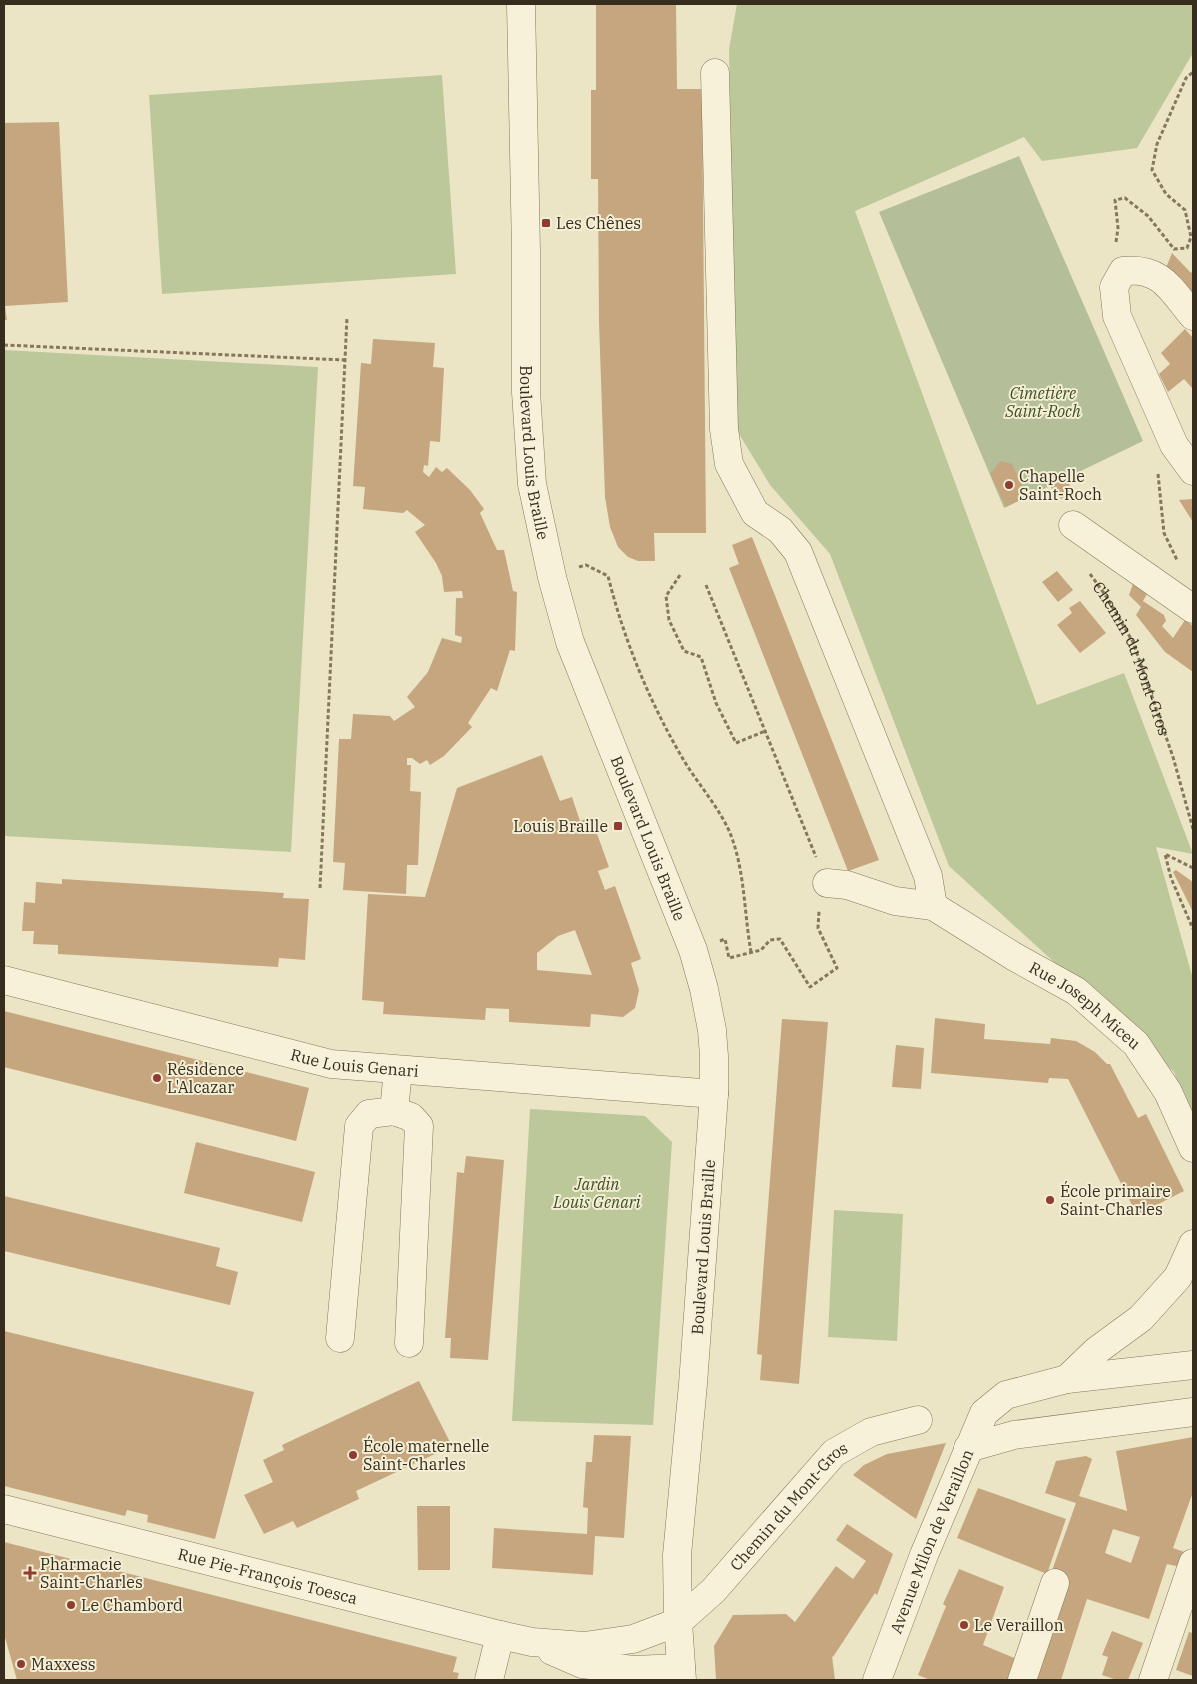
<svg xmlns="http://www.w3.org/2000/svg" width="1197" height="1684" viewBox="0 0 1197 1684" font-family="'IBM Plex Serif',serif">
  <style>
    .green { fill: #bcc89a }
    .cemetery { fill: #b4be98 }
    .building { fill: #c6a67e; fill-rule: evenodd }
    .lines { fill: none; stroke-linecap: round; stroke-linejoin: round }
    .minor-casing { stroke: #85775c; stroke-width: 29 }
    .path { stroke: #85775c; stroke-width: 3; stroke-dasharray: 4 2.5; stroke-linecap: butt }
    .minor { stroke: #f6f1d8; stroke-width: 28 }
    .poi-dot { fill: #8f3d31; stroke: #f3eed4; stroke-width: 2 }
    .labels { text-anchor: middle; stroke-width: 4; stroke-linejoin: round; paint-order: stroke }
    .poi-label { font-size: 16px; fill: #362d1f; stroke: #f3eed4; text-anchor: start }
    .park-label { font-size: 16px; font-style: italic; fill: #405127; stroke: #f3eed4 }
    .street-label { font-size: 16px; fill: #362d1f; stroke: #f3eed4 }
  </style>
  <rect width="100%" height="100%" fill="#ebe5c5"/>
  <path class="green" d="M737,4H1193V53L1137,148L1042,161L1024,137L855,211L1037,705L1124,673L1193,854L1156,847L1193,979V1126L1174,1072L949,866L830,554L770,485L736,429L729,49Z
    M442,75L456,274L162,294L149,95Z
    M4,350L318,367L291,852L4,836Z
    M530,1109L645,1116L672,1142L653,1425L512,1421Z
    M834,1210L903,1214L897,1341L828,1337Z"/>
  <path class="cemetery" d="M1019,156L1143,441L1004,508L879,212Z"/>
  <path class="building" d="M596,4H676L677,89H702L706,533H654L655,561H638L628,557L618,547L610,527L605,497L599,322L598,179H591V90H596Z
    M59,122L68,302L5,306L7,320H4V123Z
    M1172,253L1190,272L1193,273V296L1164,273Z
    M1185,329L1193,338V389L1184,379L1168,392L1159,374L1170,364L1161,353Z
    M373,339L435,343L433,367L444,368L440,442L430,441L428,466L424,465L423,472L429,477L436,467L442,472L447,468L470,490L484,509L480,513L497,550H504L513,591L517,592L515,651L510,650L497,691L491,688L468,723L472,727L444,756L430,765L427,760L420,764L412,758H407V765H411L410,791L421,792L418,865H407L406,894L343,890L345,863L333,862L339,739H351L353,714L390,716L394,721L415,707L407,697L428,672L442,638L461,643L462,637L455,635L456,598H463L462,591L444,592L442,576L436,563L415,532L425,525L407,510L403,513L363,509L365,487L353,486L361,363L371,364Z
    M1000,461L1012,464L1028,496L1006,507L990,474Z
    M1065,479L1075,492L1061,499L1050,486Z
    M1193,499V522L1179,500Z
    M752,537L879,860L848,871L729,568L739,564L732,545Z
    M1057,571L1073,590L1058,602L1042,582Z
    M1133,584L1147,594L1143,601L1164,615L1166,621L1162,626L1173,638L1185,620L1193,626V672L1165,652L1136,615L1141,607L1129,595Z
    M1080,601L1106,633L1080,653L1057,625L1072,613L1069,608Z
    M542,755L560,801L572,797L580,821L591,817L609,867L598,871L605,890L615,886L641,959L631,963L639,990L635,1008L623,1017L591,1014L590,1027L509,1022V1009L486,1008L485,1020L383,1014L384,1002L362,1000L368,894L425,897L457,788ZM575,930L592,975L537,970V953L558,936Z
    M1176,870L1193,882V912L1173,872Z
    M62,879L284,893L283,898L309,899L305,960L279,958L278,967L58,954V945L33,944L34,931H22L24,902L35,903L36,882L62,884Z
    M4,1011L309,1088L296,1141L4,1067Z
    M935,1018L985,1024L984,1039L1050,1044L1051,1038L1076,1041L1095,1052L1107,1064H1110L1138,1118L1146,1114L1184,1191L1137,1215L1068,1079L1049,1078L1048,1083L931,1073Z
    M782,1019L828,1022L799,1384L760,1380L762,1355L757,1354Z
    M896,1045L924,1048L921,1089L892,1087Z
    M196,1142L315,1172L302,1222L184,1193Z
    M466,1156L504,1160L488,1360L450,1358L451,1338H445L457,1172L464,1173Z
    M4,1196L220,1248L216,1266L238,1272L230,1305L4,1251Z
    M4,1331L254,1392L215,1539L147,1522L148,1515L127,1510L125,1516L4,1486Z
    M419,1381L452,1446L356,1491L359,1499L297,1528L293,1521L264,1534L244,1495L273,1482L263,1460L284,1450L282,1445Z
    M594,1435L631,1436L624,1538L595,1536L593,1575L492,1568L494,1528L587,1534L588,1508L583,1507L586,1462H592Z
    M1193,1437V1492L1173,1548L1187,1553L1181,1567L1167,1564L1149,1619L1087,1599L1061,1680H1033L1050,1576L1076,1503L1045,1493L1056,1461L1086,1456L1092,1459L1079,1496L1127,1511L1116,1451ZM1113,1529L1140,1537L1131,1563L1105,1553Z
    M946,1443L916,1519L853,1475L864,1465L887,1454Z
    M978,1488L1066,1519L1047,1574L957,1538Z
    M417,1506H450V1570H418Z
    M847,1524L893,1554L877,1595L875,1593L833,1657L832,1656L835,1680H716L714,1646L733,1615L786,1614L795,1622L836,1566L853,1579L866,1561L836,1540Z
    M4,1542L457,1657L453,1672L459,1673L457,1680H17L4,1634Z
    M959,1569L1004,1587L983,1645L1019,1660L1011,1680H930L918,1675L946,1606L943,1604Z
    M1112,1631L1143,1643L1128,1680H1117L1102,1675L1108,1657L1102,1655Z
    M1189,1632L1193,1633V1676L1176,1670Z"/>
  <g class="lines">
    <g class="minor-casing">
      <g id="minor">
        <path id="s2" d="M521,4L526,251V392L532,484L552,577L570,642L693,950L704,989L712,1030L714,1056V1094L693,1384L677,1555L678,1622L682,1680"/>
        <path d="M715,73L724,429L729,464L755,513L780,530L798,552L928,876L933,906"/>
        <path d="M1193,316C1171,290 1162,267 1123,271L1114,287L1117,316L1174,445L1193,471"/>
        <path d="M1073,525L1193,609"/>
        <path id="s3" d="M827,883L847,885L895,901L933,906L1013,956L1076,991L1136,1044L1168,1092L1193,1148"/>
        <path id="s4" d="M4,980L331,1064L714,1094"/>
        <path d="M394,1111L411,1117L419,1126L409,1343"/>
        <path d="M340,1338L359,1126L369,1114L394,1111L398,1070"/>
        <path d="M1067,1379L1096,1351L1141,1318L1178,1277L1193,1244"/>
        <path d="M968,1448L1014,1435L1193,1412"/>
        <path id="s5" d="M4,1509L500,1635L532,1642L584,1646L633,1639L678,1622L713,1591L834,1453L871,1432L918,1420"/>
        <path d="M552,1651L582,1664L633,1670L681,1668"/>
        <path d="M489,1680L500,1635"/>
        <path id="s6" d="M877,1680L924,1555L984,1413L1006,1395L1067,1379L1193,1365"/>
        <path d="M1022,1680L1055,1583"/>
        <path d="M1153,1680L1193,1563"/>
      </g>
    </g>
    <g class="path">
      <path d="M1116,242L1118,228L1115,200L1125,198L1148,216L1174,249L1187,248L1191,237L1185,210L1166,194L1152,170L1157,144L1186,78L1193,72"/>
      <path d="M4,345L345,360"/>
      <path d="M1158,474L1164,533L1177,560"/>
      <path d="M579,567L586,565L608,576C624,640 649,701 683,759C697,783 719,807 730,833C745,870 744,913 751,952"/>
      <path id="s1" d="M1090,574L1106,596L1133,642L1173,757L1193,829"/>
      <path d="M680,575L666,596L669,620L684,651L701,657L716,703L736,743L765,731"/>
      <path d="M706,585L816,857"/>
      <path d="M1193,868L1165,854L1171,878L1193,929"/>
      <path d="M320,888L347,317"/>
      <path d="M720,941L725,939L729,958L761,950L770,940L780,939L810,987L837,968L818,928L819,911"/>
    </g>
    <use href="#minor" class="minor"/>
  </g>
  <g class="poi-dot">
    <rect x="541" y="218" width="10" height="10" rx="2.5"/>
    <circle cx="1009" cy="485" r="5"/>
    <rect x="613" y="821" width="10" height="10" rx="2.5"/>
    <circle cx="157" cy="1078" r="5"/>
    <circle cx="1050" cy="1200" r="5"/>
    <circle cx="353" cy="1455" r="5"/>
    <path d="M27.5 1565.5h5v5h5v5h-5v5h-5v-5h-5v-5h5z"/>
    <circle cx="71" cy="1605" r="5"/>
    <circle cx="964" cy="1625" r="5"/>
    <circle cx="21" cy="1664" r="5"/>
  </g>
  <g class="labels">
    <g class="poi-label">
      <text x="556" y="229">Les Chênes</text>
      <text x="1019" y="482">Chapelle<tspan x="1019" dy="18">Saint-Roch</tspan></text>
      <text x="608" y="832" text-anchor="end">Louis Braille</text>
      <text x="167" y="1075">Résidence<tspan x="167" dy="18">L'Alcazar</tspan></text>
      <text x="1060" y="1197">École primaire<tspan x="1060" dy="18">Saint-Charles</tspan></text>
      <text x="363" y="1452">École maternelle<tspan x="363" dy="18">Saint-Charles</tspan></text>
      <text x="40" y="1570">Pharmacie<tspan x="40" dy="18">Saint-Charles</tspan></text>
      <text x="81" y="1611">Le Chambord</text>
      <text x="974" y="1631">Le Veraillon</text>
      <text x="31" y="1670">Maxxess</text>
    </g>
    <g class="park-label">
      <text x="1043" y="399">Cimetière<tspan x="1043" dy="18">Saint-Roch</tspan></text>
      <text x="597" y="1190">Jardin<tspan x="597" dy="18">Louis Genari</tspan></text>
    </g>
    <g class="street-label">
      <text dy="6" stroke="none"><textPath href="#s2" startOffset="449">Boulevard Louis Braille</textPath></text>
      <text dy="6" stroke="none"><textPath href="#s1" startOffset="95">Chemin du Mont-Gros</textPath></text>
      <text dy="6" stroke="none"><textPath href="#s2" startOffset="854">Boulevard Louis Braille</textPath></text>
      <text dy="6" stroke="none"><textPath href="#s3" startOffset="291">Rue Joseph Miceu</textPath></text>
      <text dy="6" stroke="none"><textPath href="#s4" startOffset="361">Rue Louis Genari</textPath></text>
      <text transform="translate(703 1247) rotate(-86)" y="6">Boulevard Louis Braille</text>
      <text dy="6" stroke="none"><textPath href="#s5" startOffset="855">Chemin du Mont-Gros</textPath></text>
      <text dy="6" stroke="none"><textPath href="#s6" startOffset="149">Avenue Milon de Veraillon</textPath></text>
      <text dy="6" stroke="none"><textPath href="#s5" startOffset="272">Rue Pie-François Toesca</textPath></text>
    </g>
  </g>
  <rect width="1197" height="1684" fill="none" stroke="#362d1f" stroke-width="10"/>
</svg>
